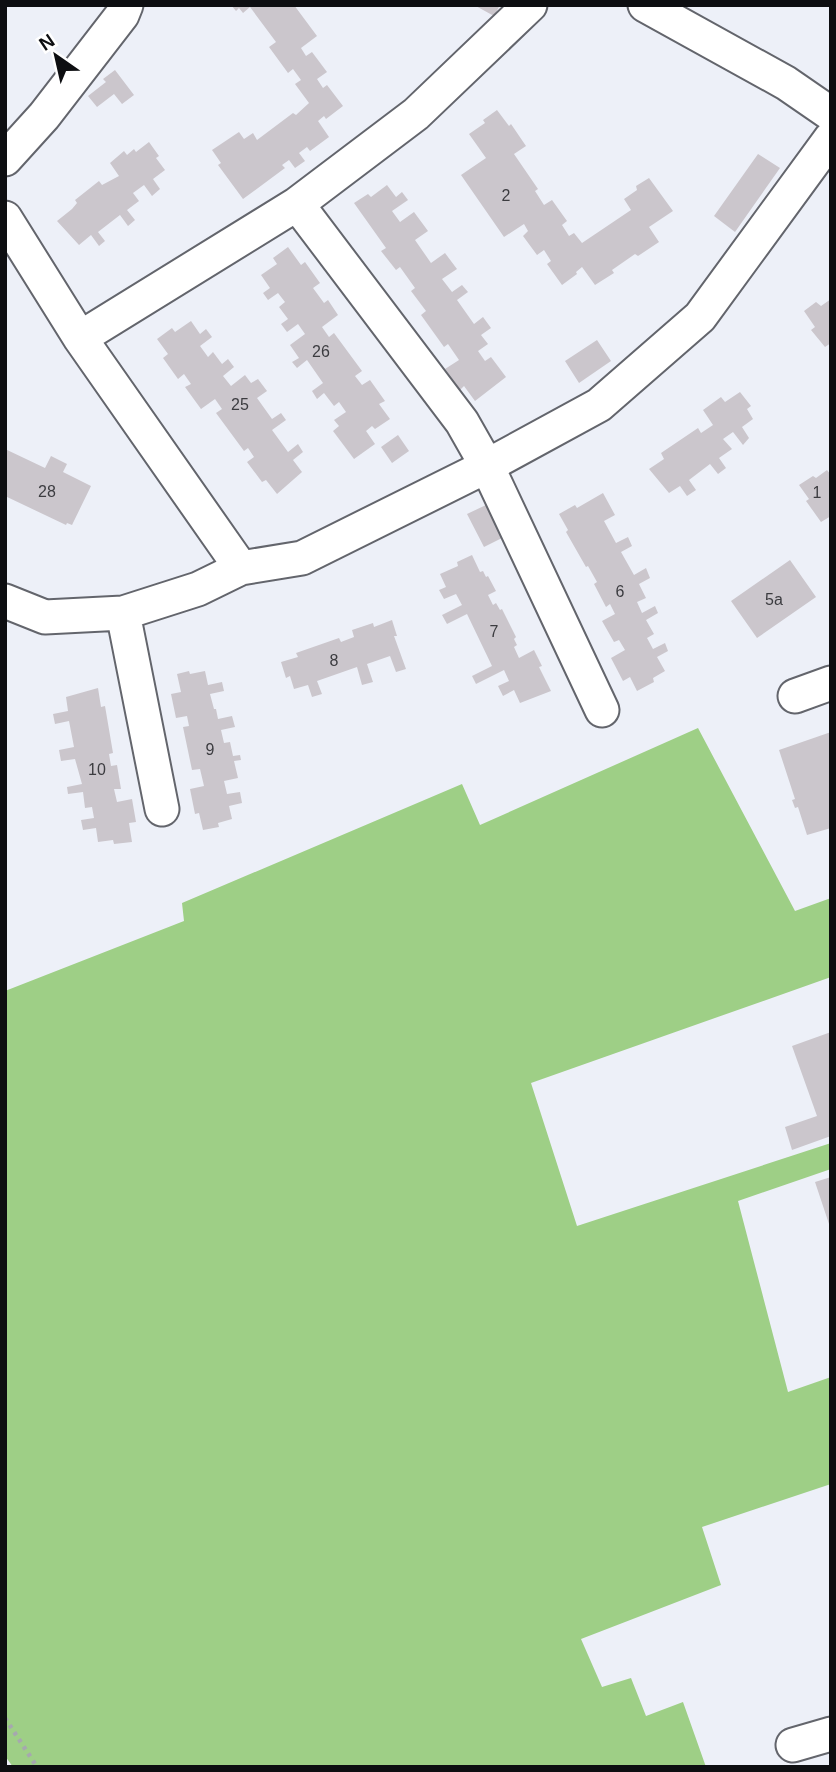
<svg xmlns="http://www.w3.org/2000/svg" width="836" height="1772" viewBox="0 0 836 1772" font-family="Arial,sans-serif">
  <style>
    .green { fill: #9ecf86 }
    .building { fill: #cbc6cc }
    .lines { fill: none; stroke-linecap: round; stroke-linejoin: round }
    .minor-casing { stroke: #63656c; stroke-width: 37 }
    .path { stroke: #a6a8af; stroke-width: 4.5; stroke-dasharray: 3.5 5; stroke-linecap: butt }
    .minor { stroke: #fff; stroke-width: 33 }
    .labels { text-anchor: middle; stroke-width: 5; stroke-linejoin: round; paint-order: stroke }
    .number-label { font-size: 16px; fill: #3c3c40 }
  </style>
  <rect width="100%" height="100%" fill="#edf0f8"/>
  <path class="green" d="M698,728L795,911L831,898V977L531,1083L577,1226L831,1143V1169L738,1201L788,1392L831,1377V1484L702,1527L721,1585L581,1639L602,1687L631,1678L646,1716L683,1702L706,1767H13L5,1756V991L184,921L182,903L462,784L480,825Z"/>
  <path class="building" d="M231,5H294L317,36L301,48L306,56L312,52L327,72L317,79L323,88L327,85L343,106L326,119L324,116L318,121L329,137L310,151L307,147L299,153L305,161L295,168L289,160L282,165L285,168L243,199L218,165L221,163L212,150L239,132L244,139L253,133L257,140L293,113L296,115L309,103L295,84L301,80L293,69L288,73L269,47L276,42L250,7L243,13L239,8L236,11Z
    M474,5H500L494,16Z
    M115,70L134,95L122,104L114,94L97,107L88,96L106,82L103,79Z
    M497,110L509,126L511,124L526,146L514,154L538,189L535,191L544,205L552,200L567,221L562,225L569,236L574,233L582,243L631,210L624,199L637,190L636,186L649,178L673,211L649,227L659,242L638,256L635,254L612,270L614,273L595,285L582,267L576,272L577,274L562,285L547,264L551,261L544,250L537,255L523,236L528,231L524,224L504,237L461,175L486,158L469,134L485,123L483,120Z
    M149,142L159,156L156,158L165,170L153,179L160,189L152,196L144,185L133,193L139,201L127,210L135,220L128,226L120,215L98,232L105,241L99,246L91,235L79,245L57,221L72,209L77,203L75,200L99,181L102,185L119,176L110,163L124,151L127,155L134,149L136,152Z
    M758,154L780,168L735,232L714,216Z
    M387,185L396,197L402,192L408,200L392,211L400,222L414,212L428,231L415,240L431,263L445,253L457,269L442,279L452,292L462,285L468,292L457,300L474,324L483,317L491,328L481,335L488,344L478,351L485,361L491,357L506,377L475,401L464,386L460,390L445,369L459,360L448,344L444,347L421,315L426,311L411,291L415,288L400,267L396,270L381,251L386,248L354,203L368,194L371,197Z
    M288,247L301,265L305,262L320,283L313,288L324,303L328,300L338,315L322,327L329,337L334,333L362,371L355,376L362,385L370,380L385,401L379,404L390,419L375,429L372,426L366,431L375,444L354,459L333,431L339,426L334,420L346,412L339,402L334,406L324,393L317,399L312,391L323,383L307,360L297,368L292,362L299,358L290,345L305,334L298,324L287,332L281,324L288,319L279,307L285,302L278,293L268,300L263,293L270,288L261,275L277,264L273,258Z
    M831,299V343L825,347L811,330L815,327L804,311L816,302L821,306Z
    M191,321L200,334L206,329L212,337L200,346L208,357L213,352L222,364L228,359L234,367L223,376L231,386L245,375L251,383L258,379L267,391L257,398L272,419L281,413L286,420L272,430L288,452L298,444L303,452L293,460L302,472L277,494L266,480L262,482L247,462L254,457L248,448L244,451L216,413L222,409L215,399L201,409L185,387L191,384L184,374L178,379L163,358L168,354L157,339L172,328L175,332Z
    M597,340L611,361L579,383L565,361Z
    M740,392L751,406L747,409L753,419L742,427L749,438L743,445L733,432L723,439L732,449L719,458L726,468L718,474L710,464L689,480L696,490L687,496L680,486L669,493L649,469L664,459L661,453L698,428L701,433L713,425L703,410L721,397L725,402Z
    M398,435L409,451L392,463L381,447Z
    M5,449L45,468L51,456L67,464L63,472L91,486L72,525L67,523L66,525L5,496Z
    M827,470L831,475V516L821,522L806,501L809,499L799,485L813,476L816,478Z
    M603,493L615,515L604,521L616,543L628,537L632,546L621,552L634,575L646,568L650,578L639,584L646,598L637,602L642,613L655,606L658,613L646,620L654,634L647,638L653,649L665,643L668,651L657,657L665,671L653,678L654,682L637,691L630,677L623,681L611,658L625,650L619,640L614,642L602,621L615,614L610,604L606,607L594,584L597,582L588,566L586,567L566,532L568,530L559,514L575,505L577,508Z
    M486,505L502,538L484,547L467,514Z
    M472,555L480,572L483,571L486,577L488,576L496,591L488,595L493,605L496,603L500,610L502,609L516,637L514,639L517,645L514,647L519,658L534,650L542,666L539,667L551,691L520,703L514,690L503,696L498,686L509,681L504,670L476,684L472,676L492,666L467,614L447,624L442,615L462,605L456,594L444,599L439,590L446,587L440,574L458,566L457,562Z
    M790,560L816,597L757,638L731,601Z
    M392,620L397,636H394L406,669L396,672L390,656L367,664L373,682L362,685L357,667L317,681L322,694L312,697L308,685L294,689L290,676L286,678L281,662L298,657L296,653L339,638L341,642L354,637L352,630L373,623L374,627Z
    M189,671L190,674L205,671L208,685L222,682L224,691L210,694L214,709H216L218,719L232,716L235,727L221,730L224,743L230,742L233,756L240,755L241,760L234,761L238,778L224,781L227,794L240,792L242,803L229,806L232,819L218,823L219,827L203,830L199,813L195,814L190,789L204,786L200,769L192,770L183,727L189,726L187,716L176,718L171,694L181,692L177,674Z
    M98,688L101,707L105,706L113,753L109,754L111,766L117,765L121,789H114L117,802L132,799L136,822L129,823L132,842L114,844L113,840L98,842L96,828L83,830L81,820L94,818L92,807L85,808L83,792L68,794L67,787L82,784L75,759L61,761L59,750L74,747L69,721L55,724L53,714L68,711L66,697Z
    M831,732V828L807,835L798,807L795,808L792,800L795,799L779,750Z
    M831,1032V1136L792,1150L785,1127L817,1116L792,1046Z
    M831,1177V1227H830L815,1182Z"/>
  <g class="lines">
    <g class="minor-casing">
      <path id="minor" d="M645,5L786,83L831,114
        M5,159L44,116L122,15L126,5
        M297,204L462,422L487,466L602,710
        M5,218L80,338L241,568
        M80,338L297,204L416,114L530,5
        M5,601L45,617L123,613L198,589L241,568L302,558L487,466L599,405L700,317L831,138
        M123,613L162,809
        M795,696L831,683
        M793,1745L831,1734"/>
    </g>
    <path class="path" d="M5,1718L37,1767"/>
    <use href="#minor" class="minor"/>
  </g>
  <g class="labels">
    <g class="number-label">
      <text x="506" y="201">2</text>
      <text x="321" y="357">26</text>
      <text x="240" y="410">25</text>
      <text x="47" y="497">28</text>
      <text x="817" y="498">1</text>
      <text x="620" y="597">6</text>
      <text x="774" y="605">5a</text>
      <text x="494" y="637">7</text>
      <text x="334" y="666">8</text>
      <text x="210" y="755">9</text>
      <text x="97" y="775">10</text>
    </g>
  </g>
  <rect width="836" height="1772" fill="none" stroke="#0d0e11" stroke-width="14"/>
  <g transform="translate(56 56) rotate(326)" stroke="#ffffff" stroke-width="5" paint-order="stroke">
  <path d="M0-5L12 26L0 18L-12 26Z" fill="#0d0e11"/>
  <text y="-10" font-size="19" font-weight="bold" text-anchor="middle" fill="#0d0e11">N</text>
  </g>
</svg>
